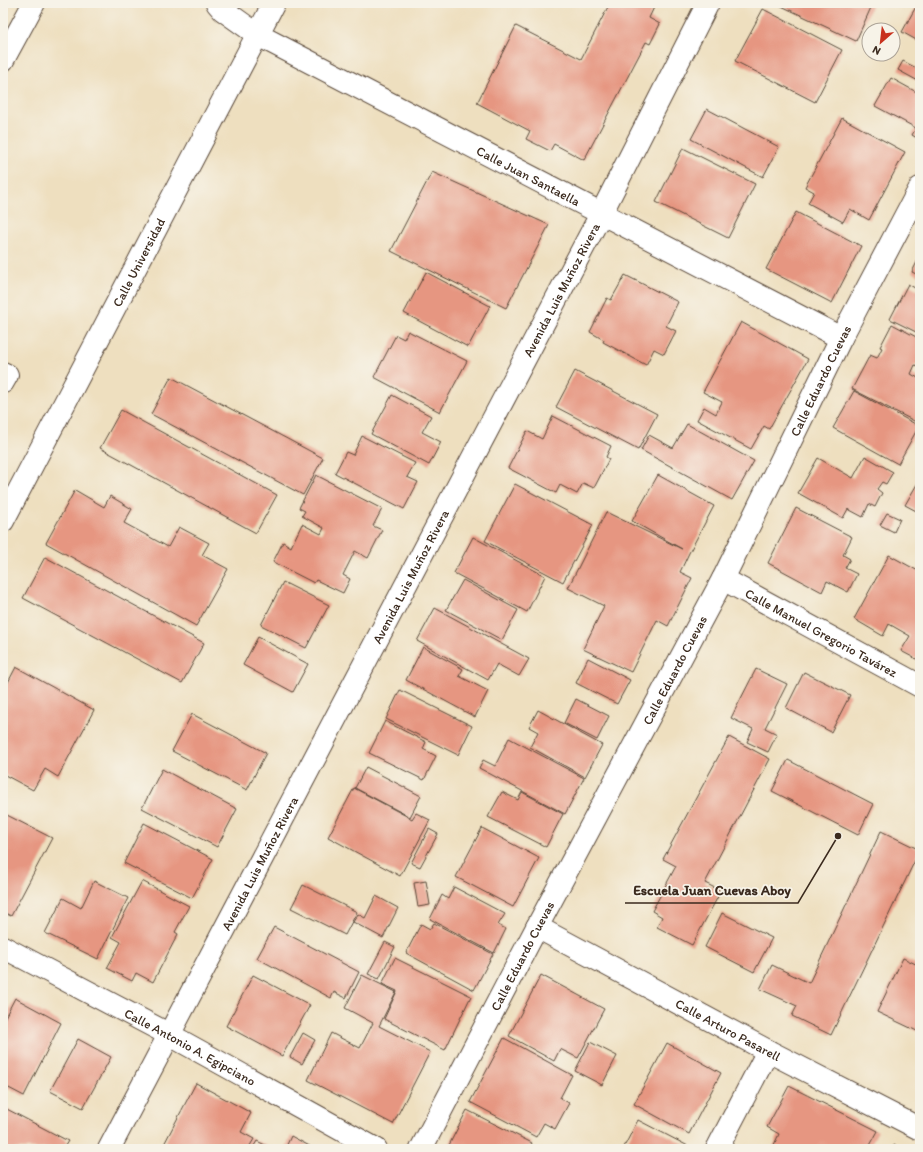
<svg xmlns="http://www.w3.org/2000/svg" width="923" height="1152" viewBox="0 0 923 1152" font-family="Itim,sans-serif">
  <style>
    .building { fill: #e69681 }
    .lines { fill: none; stroke-linecap: round; stroke-linejoin: round }
    .minor-casing { stroke: #564536; stroke-width: 24 }
    .minor { stroke: #fff; stroke-width: 22 }
    .labels { text-anchor: middle; stroke-width: 3.5; stroke-linejoin: round; paint-order: stroke }
    .street-label { font-size: 13px; fill: #3b2a1e; stroke: #f7f3e8 }
    .leader { fill: none; stroke: #3b2a1e; stroke-width: 1.5 }
    .callout-dot { fill: #3b2a1e; stroke: #f7f3e8; stroke-width: 1.5 }
    .callout-label { font-size: 14px; text-anchor: middle; font-weight: bold; fill: #3b2a1e; stroke: #f7f3e8; stroke-width: 3.5; stroke-linejoin: round; paint-order: stroke }
  </style>
  <rect width="100%" height="100%" fill="#f7f3e8"/>
  <filter id="ink" filterUnits="userSpaceOnUse"><feTurbulence type="fractalNoise" baseFrequency=".025" numOctaves="2"/><feDisplacementMap in="SourceGraphic" scale="8" xChannelSelector="R" yChannelSelector="G"/><feConvolveMatrix kernelMatrix="1 2 1 2 8 2 1 2 1" color-interpolation-filters="sRGB"/></filter>
  <filter id="wash" filterUnits="userSpaceOnUse"><feTurbulence type="fractalNoise" baseFrequency=".012" numOctaves="4" result="noise"/><feDisplacementMap in="SourceGraphic" scale="16" xChannelSelector="R" yChannelSelector="G"/><feGaussianBlur stdDeviation="0.9" result="paint"/><feColorMatrix in="noise" values="0 0 0 0 0 0 0 0 0 0 0 0 0 0 0 0 0 1.4 0 .05"/><feComposite in="paint" operator="in"/></filter>
  <g filter="url(#wash)">
    <rect width="100%" height="100%" fill="#eedfbf"/>
    <g id="blocks">
      <path class="building" d="M610,3H656L649,18L660,24L650,44L646,42L584,160L554,144L550,151L526,139L530,131L477,103L516,26L581,59Z
        M775,3H873L856,41Z
        M918,3H920V42L902,32Z
        M763,9L842,50L815,102L735,61Z
        M903,61L920,70V82L898,70Z
        M891,78L920,94V140L912,135L916,128L875,106Z
        M707,109L779,147L763,177L691,139Z
        M842,118L905,152L869,220L850,209L843,222L808,203L814,192L805,187Z
        M683,148L755,184L728,238L656,202Z
        M432,172L549,225L506,308L391,251Z
        M796,212L861,246L832,303L766,269Z
        M920,256V276L912,272Z
        M426,272L490,306L468,347L404,313Z
        M625,275L678,302L666,326L676,331L664,354L654,349L646,365L603,342L604,340L590,332L607,298L611,300Z
        M908,284L920,291V334L890,319Z
        M741,322L808,359L769,429L764,426L751,449L697,420L704,407L716,414L722,402L703,392Z
        M892,324L920,339V367L915,365L911,374L920,379V424L852,389L870,355L877,358L882,348L880,347Z
        M408,331L467,361L440,412L374,377L396,335L404,339Z
        M575,371L657,414L638,450L556,407Z
        M171,377L323,458L303,495L151,414Z
        M854,391L919,426L898,464L833,428Z
        M392,395L431,416L422,432L441,442L429,465L371,434Z
        M121,410L277,495L256,533L100,448Z
        M553,416L611,446L606,457L609,459L594,488L583,483L577,494L560,485L556,493L508,468L527,431L542,439Z
        M687,424L754,461L732,500L641,450L649,435L673,448Z
        M362,436L415,463L407,477L418,482L404,509L335,473L346,452L353,455Z
        M920,455V467L915,464Z
        M865,456L893,472L886,484L882,482L877,489L882,493L875,507L869,504L863,517L848,509L843,518L798,493L818,458L853,478Z
        M316,475L382,509L373,526L382,530L368,558L355,551L343,575L350,579L343,593L316,580L314,583L273,562L283,542L291,547L302,524L321,534L324,528L302,516L305,511L299,508Z
        M658,475L714,506L689,553L680,572L692,578L668,626L657,620L631,672L583,649L604,606L568,588L606,512L682,549L632,521Z
        M920,479V513L905,505Z
        M515,484L593,525L563,582L485,541Z
        M75,490L104,507L110,496L132,509L124,523L168,547L179,527L209,543L202,555L228,569L196,626L46,543Z
        M796,508L852,537L843,555L850,559L845,568L857,574L848,592L827,581L822,592L768,563Z
        M887,513L900,519L894,532L880,525Z
        M473,537L545,576L527,612L454,573Z
        M889,555L920,572V661L901,651L910,636L889,624L883,636L854,619Z
        M45,557L204,643L182,683L23,598Z
        M463,580L518,610L502,640L446,610Z
        M283,582L329,605L306,648L261,625Z
        M435,608L529,659L519,676L497,664L488,680L417,641Z
        M258,637L308,664L293,692L243,665Z
        M423,647L463,669L459,676L488,691L475,717L406,680Z
        M588,658L630,680L617,704L576,683Z
        M16,667L94,710L58,777L45,769L33,790L3,774V692Z
        M756,669L787,684L765,728L777,734L768,752L747,742L753,729L731,718Z
        M804,672L850,695L831,732L786,708Z
        M400,690L472,726L458,755L386,719Z
        M576,699L609,716L597,740L564,723Z
        M538,710L602,745L585,777L530,747L538,732L529,727Z
        M192,714L266,753L247,790L172,751Z
        M385,721L426,742L423,749L436,756L424,780L369,753Z
        M729,737L770,759L705,883L721,891L692,945L657,927L662,917L652,911L676,866L663,859Z
        M509,738L584,778L565,814L479,768L483,760L495,766Z
        M788,760L873,804L858,835L772,791Z
        M366,767L421,796L410,817L355,788Z
        M162,769L237,809L217,847L142,808Z
        M354,788L412,819L416,813L430,820L400,876L328,837Z
        M502,792L518,800L522,792L563,814L546,847L488,817Z
        M3,813L52,838L11,916L3,912Z
        M144,823L213,859L192,898L124,863Z
        M482,828L539,858L513,907L456,877Z
        M429,829L438,834L420,867L411,863Z
        M881,831L920,850L831,1035L792,1016L797,1006L760,989L772,965L809,983Z
        M94,881L128,898L98,959L45,933L63,898L81,908Z
        M142,881L189,906L175,932L178,934L153,982L136,973L132,981L107,968L121,942L112,937Z
        M426,881L430,905L418,907L414,883Z
        M303,885L357,912L345,935L291,908Z
        M454,887L505,914L498,925L506,929L494,953L430,919L442,895L448,899Z
        M376,896L398,908L383,938L353,922L358,914L365,918Z
        M722,913L772,938L754,972L705,947Z
        M434,923L493,954L474,990L406,953L421,924L430,929Z
        M274,927L359,972L346,998L334,992L331,998L257,958Z
        M385,942L395,947L379,979L368,974Z
        M395,958L471,996L445,1050L384,1019L397,991L382,984Z
        M903,958L920,966L919,1032L877,1012Z
        M253,975L310,1005L282,1056L226,1026Z
        M362,975L396,992L379,1026L430,1052L393,1124L308,1080L331,1033L360,1048L373,1023L345,1008Z
        M541,975L604,1009L578,1058L560,1049L554,1061L509,1036Z
        M15,998L61,1023L24,1096L3,1085V1021Z
        M303,1033L315,1040L302,1064L290,1057Z
        M504,1038L572,1075L560,1098L569,1103L555,1129L544,1123L536,1137L470,1102Z
        M78,1039L111,1057L83,1108L50,1091Z
        M590,1042L617,1056L602,1085L575,1071Z
        M667,1043L721,1073L689,1134L634,1104Z
        M196,1083L251,1113L241,1132L254,1139L248,1149H164L162,1148Z
        M789,1086L878,1131L868,1149H772L779,1134L767,1127Z
        M3,1107L68,1141L63,1149H3Z
        M467,1110L532,1143L529,1149H447Z
        M638,1120L688,1146L687,1149H623Z
        M291,1136L315,1149H285Z
        M257,1141L273,1149H252Z
        M894,1145L901,1149H893Z"/>
    </g>
  </g>
  <g filter="url(#ink)">
    <use href="#blocks" fill-opacity="0" stroke="#564536" stroke-width="1"/>
    <g class="lines">
      <g class="minor-casing">
        <g id="minor">
          <path id="s1" d="M217,3L223,10L258,35L841,338"/>
          <path d="M3,60L34,3"/>
          <path d="M3,373L7,375L3,382"/>
          <path id="s2" d="M3,521L274,3"/>
          <path id="s3" d="M723,579L920,686"/>
          <path id="s4" d="M537,927L768,1051L920,1129"/>
          <path id="s5" d="M3,947L170,1035L376,1149"/>
          <path id="s6" d="M109,1149L601,214L708,3"/>
          <path id="s7" d="M421,1149L537,927L723,579L841,338L920,188"/>
          <path d="M717,1149L768,1051"/>
        </g>
      </g>
      <use href="#minor" class="minor"/>
    </g>
  </g>
  <g class="labels">
    <g class="street-label">
      <text dy="5" stroke="none"><textPath href="#s1" startOffset="357">Calle Juan Santaella</textPath></text>
      <text dy="5" stroke="none"><textPath href="#s2" startOffset="292">Calle Universidad</textPath></text>
      <text dy="5" stroke="none"><textPath href="#s6" startOffset="971">Avenida Luis Muñoz Rivera</textPath></text>
      <text dy="5" stroke="none"><textPath href="#s7" startOffset="866">Calle Eduardo Cuevas</textPath></text>
      <text dy="5" stroke="none"><textPath href="#s6" startOffset="647">Avenida Luis Muñoz Rivera</textPath></text>
      <text dy="5" stroke="none"><textPath href="#s3" startOffset="112">Calle Manuel Gregorio Tavárez</textPath></text>
      <text dy="5" stroke="none"><textPath href="#s7" startOffset="542">Calle Eduardo Cuevas</textPath></text>
      <text dy="5" stroke="none"><textPath href="#s6" startOffset="323">Avenida Luis Muñoz Rivera</textPath></text>
      <text dy="5" stroke="none"><textPath href="#s7" startOffset="218">Calle Eduardo Cuevas</textPath></text>
      <text dy="5" stroke="none"><textPath href="#s4" startOffset="217">Calle Arturo Pasarell</textPath></text>
      <text dy="5" stroke="none"><textPath href="#s5" startOffset="212">Calle Antonio A. Egipciano</textPath></text>
    </g>
  </g>
  <path class="leader" d="M838 836L798 903H625"/>
  <circle class="callout-dot" cx="838" cy="836" r="4"/>
  <g class="callout-label">
    <text x="712" y="895">Escuela Juan Cuevas Aboy</text>
  </g>
  <rect width="923" height="1152" fill="none" stroke="#f7f3e8" stroke-width="16"/>
  <g transform="translate(881 42) rotate(208)"><circle r="19" fill="#f7f3e8" stroke="#aca397"/>
  <path d="M0-3L7 15L0 10L-7 15Z" fill="#c8321e"/>
  <text y="-6" font-size="11" font-weight="bold" text-anchor="middle" fill="#3b2a1e">N</text>
  </g>
</svg>
